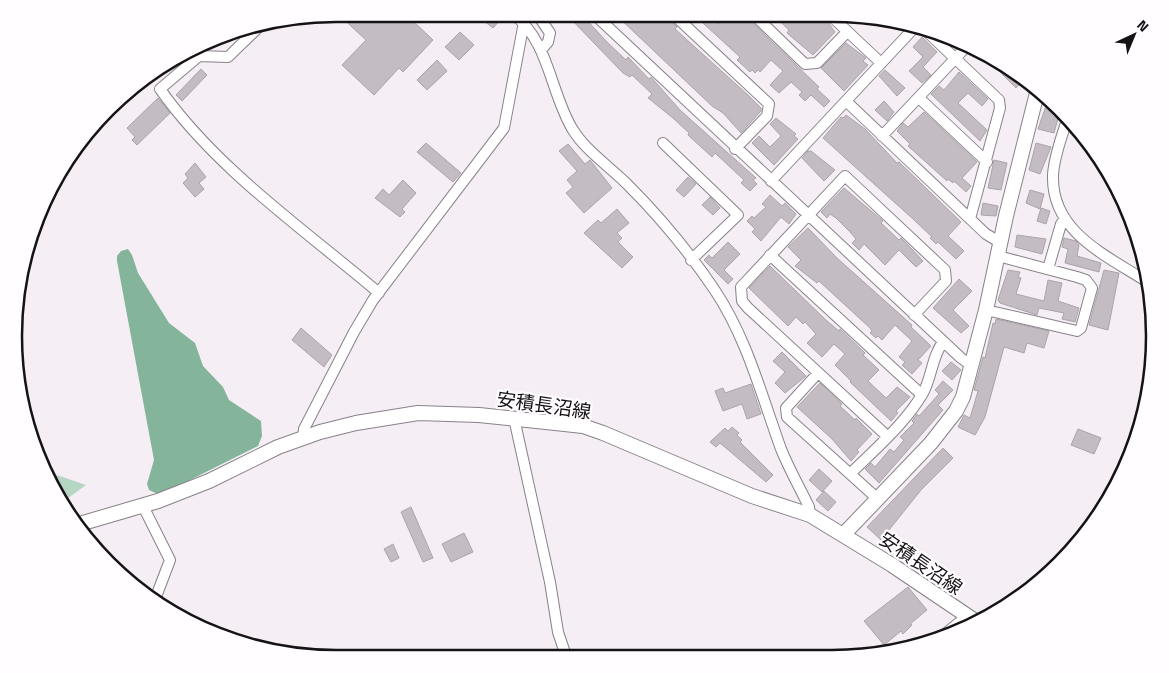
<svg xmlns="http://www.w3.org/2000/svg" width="1169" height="673" viewBox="0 0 1169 673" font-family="'Titillium Web','Noto Sans JP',sans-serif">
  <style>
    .green { fill: #b6d6c4 }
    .water { fill: #84b59b }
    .building { fill: #c3bcc3; stroke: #aba4aa }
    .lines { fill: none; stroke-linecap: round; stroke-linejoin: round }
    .street-casing { stroke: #888288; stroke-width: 12 }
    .secondary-casing { stroke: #888288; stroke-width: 16 }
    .street { stroke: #fff; stroke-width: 10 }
    .secondary { stroke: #fff; stroke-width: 14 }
    .labels { text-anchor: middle; stroke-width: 4.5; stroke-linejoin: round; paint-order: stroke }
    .street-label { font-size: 19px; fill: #161315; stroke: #fffdff }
    .rim { fill: none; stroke: #161315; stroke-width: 2.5 }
  </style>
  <rect width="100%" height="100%" fill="#f5eef5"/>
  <path class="green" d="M48,472L86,485L64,501Z"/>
  <path class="water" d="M128,249L132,255L138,273L169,323L195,343L203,366L223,387L229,400L261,421L262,436L258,446L160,495L149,490L147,484L154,460L117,261V256L121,251Z"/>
  <path class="building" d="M338,14H401L409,21L411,19L433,40L403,72L399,68L374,95L342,65L366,40Z
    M475,14H495L501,19L493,28Z
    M566,14H581L608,43L626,60L628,57L649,79L651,77L680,110L756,178L753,180L757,184L750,191L741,183L744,180L715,153L712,157L688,135L689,133L673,118L648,98L652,94L632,75L630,77L623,73Z
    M615,14H664L677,27L675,29L748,95L761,108V111L741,133L723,113L712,106Z
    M693,14H707L718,24L728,14H743L819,87L817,89L830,101L824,107L811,95L805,101L799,95L802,92L791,82L779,93L770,85L783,71L771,60L760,72L758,70L755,73L752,70L750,72L737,60L740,57Z
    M772,14H789L798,23L807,14H822L835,32L813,55L787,33L789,30Z
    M460,32L474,45L459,60L445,47Z
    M922,37L937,52L923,67L931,75L922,83L909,71L923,57L913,47Z
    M846,43L866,58L863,61L868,65L844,91L821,68Z
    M982,54L1012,68L1024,80L1016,88Z
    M437,60L447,71L427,90L417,80Z
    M201,69L207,75L182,101L176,95Z
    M885,70L905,88L897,96L879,76Z
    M959,72L988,99L982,106L968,93L958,103L987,130L980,141L931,94L939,86L944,90Z
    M158,98L170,113L137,145L132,140L135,137L127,128Z
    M884,101L894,112L887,121L875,110Z
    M1047,103L1059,115L1054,133L1038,129Z
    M924,112L977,162L962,178L971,186L966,192L954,181L953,183L948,179L947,181L908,146L910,144L897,131L903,123L908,127Z
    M846,115L865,129L897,163L899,162L961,222L948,236L964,251L956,259L938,242L936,244L930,238L932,237L913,219L823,138L841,117L843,118Z
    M776,118L796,134L794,136L798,139L774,165L752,143L759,136L770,147L781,136L770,124Z
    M426,143L461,173L453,182L417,152Z
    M1036,143L1051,147L1040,174L1029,170Z
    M568,144L585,164L590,160L612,188L584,213L566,193L573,187L567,180L577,171L559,151Z
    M808,151H811L835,170L824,181L802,158Z
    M994,160L1007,163L1001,190L988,188Z
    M195,163L206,177L199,183L204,189L195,197L183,183L188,178L185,174Z
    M688,177L696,184L684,197L676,190Z
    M403,180L416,193L402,209L405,212L400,217L375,198L383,189L389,195Z
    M844,188L883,221L881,223L899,240L901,238L911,248L923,261L916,267L899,250L885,265L864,244L859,250L852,243L856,239L850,232L836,218L830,214L827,218L821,212Z
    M1030,190L1044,194L1040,209L1026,203Z
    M770,195L782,206L785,203L796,214L789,224L781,217L761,241L752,232L755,229L747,221L752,216L754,218L766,207L762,204Z
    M710,197L720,208L713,215L702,205Z
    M983,203L998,206L996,216L981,215Z
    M1041,208L1050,211L1046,224L1037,221Z
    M617,209L629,223L617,233L622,238L618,242L633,257L622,268L584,233L598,220L601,223Z
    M808,228L837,258L912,325L911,327L931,346L918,360L922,363L912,374L902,365L905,362L899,357L912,341L895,325L882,340L878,336L876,338L870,333L872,331L870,328L819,281L817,283L795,266L801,260L788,247Z
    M1017,235L1046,239L1042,254L1015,247Z
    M1064,238L1076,241L1079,245L1077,256L1101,263L1099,272L1065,263L1068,249L1062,247Z
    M728,242L740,254L724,270L733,279L728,284L704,260L709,255L712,258Z
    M770,266L827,321L839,331L840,329L865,353L863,355L879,370L868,381L886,398L897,387L910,397L896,411L898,413L891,421L850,382L851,381L835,365L845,354L834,344L822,357L807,343L816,334L805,322L803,324L796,317L788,326L749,288Z
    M1008,270L1020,272L1018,277L1021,278L1016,294L1044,301L1048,280L1062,283L1058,301L1079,308L1075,322L1062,319L1064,313L1039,308L1037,315L1000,303L998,300Z
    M1104,270L1119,273L1108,330L1089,325Z
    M959,279L972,291L953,310L969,326L961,333L933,308Z
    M996,319L1049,331L1044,348L1027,343L1024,353L1004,347L985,417L975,435L958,427L964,415L970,418L978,391L974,390L983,357L985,358L993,323L995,324Z
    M301,328L332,355L324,367L292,340Z
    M782,352L806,376L785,393L775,383L785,372L773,361Z
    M951,362L961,370L952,380L942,371Z
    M943,381L953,390L938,405L943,410L879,483L865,469L871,463L875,467L890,449L894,452L904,440L900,437L914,423L912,421L917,414L919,416L939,394L935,390Z
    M820,383L842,404L840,406L855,420L856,418L872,434L857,450L859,452L851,461L832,439L797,407Z
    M751,384L761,414L747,419L742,404L723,411L715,391L723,388L725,393Z
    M732,427L739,433L737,435L742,440L740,442L773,475L766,482L720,443L716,447L710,442L725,428L728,431Z
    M1078,429L1101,438L1094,454L1071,445Z
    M943,448L953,458L921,490L881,540L867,527Z
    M819,469L832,481L822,492L809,480Z
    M824,491L836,502L828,511L816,500Z
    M411,507L433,558L423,562L401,512Z
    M464,533L473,552L451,562L442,544Z
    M393,544L399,558L391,562L384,549Z
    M908,587L927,610L910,624L912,625L903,634L901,631L884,645L864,621Z"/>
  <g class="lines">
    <g class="street-casing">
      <path id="street" d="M513,14C550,42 550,93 573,130C586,151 609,166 627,184C658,215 689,252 714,289C747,338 761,394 781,449C789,469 800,488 809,507L810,515
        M537,14L550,33L548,42L541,50
        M594,14L961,358L972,366
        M673,14L769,104L767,116L735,149
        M753,14L805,64L817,63L847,32
        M829,14L881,63
        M259,27L228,57L199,56L160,89C216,169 305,230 379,293
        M923,28L999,100L1000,108L970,219
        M919,98L987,162
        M846,101L986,234L1001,243
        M1066,123C1061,139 1054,157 1053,175C1051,233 1108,256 1149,283
        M882,136L967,46
        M663,143L738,215L691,260
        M771,181L915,27
        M770,255L922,395
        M1048,269L1061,224L1065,218
        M986,310L1077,331L1081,328L1092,288L1086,280L1077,277L998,256
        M818,373L786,408L787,417L879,500
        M514,418L550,582L558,632L567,659
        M887,436L748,308L742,301L741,287L845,176L945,270L946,281L914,315
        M303,438L304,429L354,332L373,300L504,128L524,22
        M850,474C875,449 905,424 923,393C932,377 932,356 943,342
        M143,506L170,560L154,602
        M225,638L243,644
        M934,643L966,617"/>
    </g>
    <g class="secondary-casing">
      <path id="secondary" d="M76,525L158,501L209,481L278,447L320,432L356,423L418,413L479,415L583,426L603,433L752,496L810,515L892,565L978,623
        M843,535L931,443L956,411L963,397L986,310L1006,216L1037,93"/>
    </g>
    <use href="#street" class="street"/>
    <use href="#secondary" class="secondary"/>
  </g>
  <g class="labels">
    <g class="street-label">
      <text transform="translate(544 405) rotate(8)" y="7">安積長沼線</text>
      <text transform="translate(921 563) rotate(34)" y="7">安積長沼線</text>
    </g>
  </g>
  <path d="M0 0H1169V673H0ZM336 22H832A314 314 0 0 1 1146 336V336A314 314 0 0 1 832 650H336A314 314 0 0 1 22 336V336A314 314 0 0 1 336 22Z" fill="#fffdff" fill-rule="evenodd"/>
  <path class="rim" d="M336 22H832A314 314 0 0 1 1146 336V336A314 314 0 0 1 832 650H336A314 314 0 0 1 22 336V336A314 314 0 0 1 336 22Z"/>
  <g transform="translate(1134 35) rotate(44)" stroke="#fffdff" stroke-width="4" paint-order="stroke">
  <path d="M0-4L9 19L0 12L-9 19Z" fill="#161315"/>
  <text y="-8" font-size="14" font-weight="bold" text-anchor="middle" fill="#161315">N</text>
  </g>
</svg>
